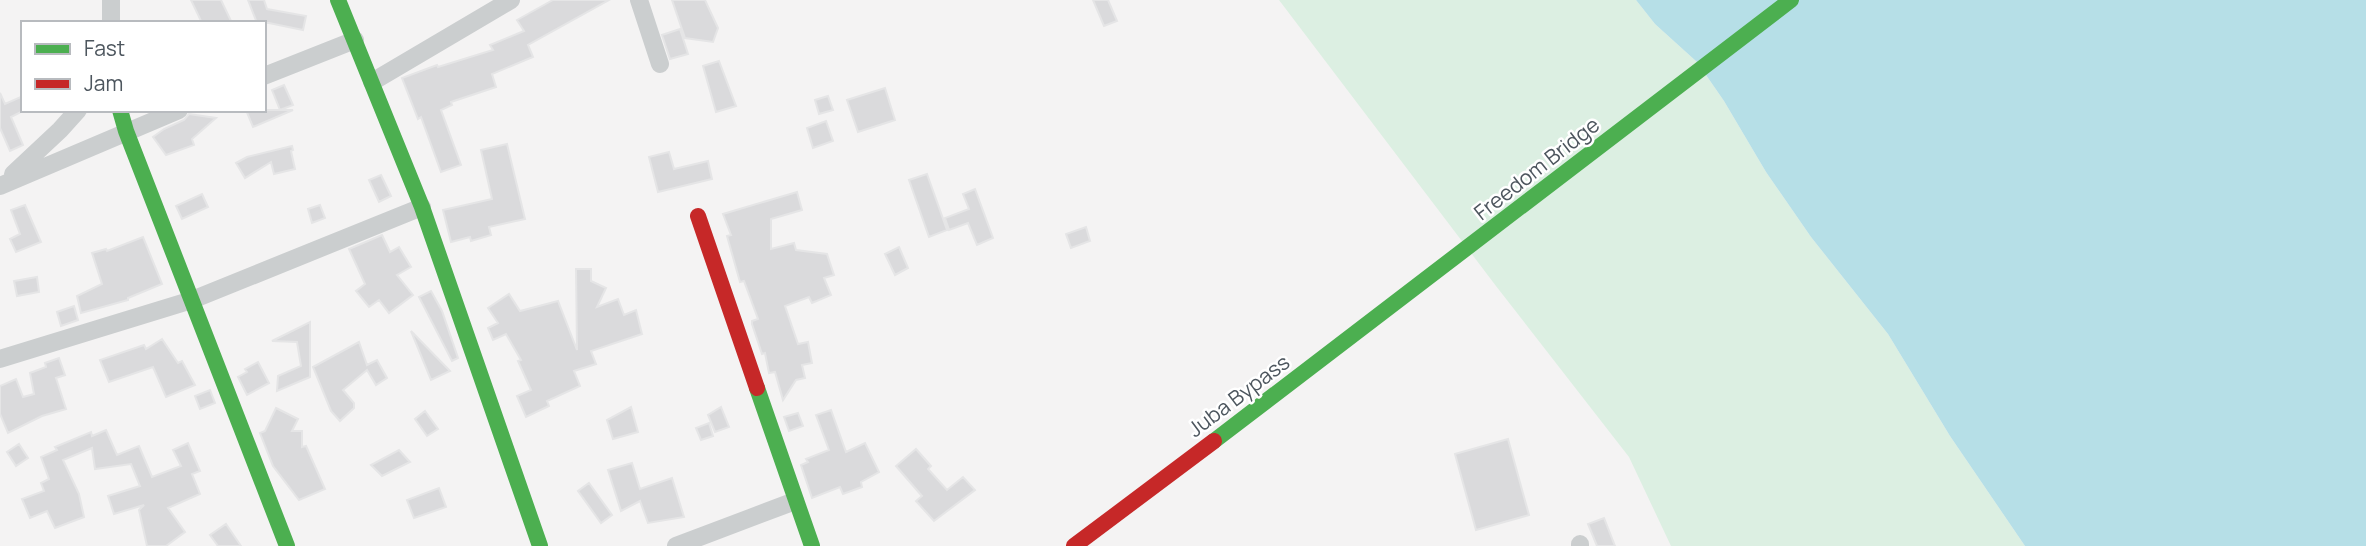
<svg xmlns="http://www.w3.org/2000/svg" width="2366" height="546" viewBox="0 0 2366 546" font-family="Manrope,sans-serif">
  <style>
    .green { fill: #dcefe2 }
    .water { fill: #b6dfe7 }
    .building { fill: #dadadc; stroke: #e5e5e6; stroke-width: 2 }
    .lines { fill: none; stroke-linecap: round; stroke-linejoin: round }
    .street { stroke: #cbcecf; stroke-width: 18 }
    .fast { stroke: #4caf50; stroke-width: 16 }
    .jam { stroke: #c62828; stroke-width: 16 }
    .labels { text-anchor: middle; stroke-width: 5; stroke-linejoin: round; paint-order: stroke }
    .street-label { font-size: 21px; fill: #4d565e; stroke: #fff }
  </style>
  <rect width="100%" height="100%" fill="#f4f3f3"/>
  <path class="green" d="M1279,0H1636L1655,24L1697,62L1724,101L1766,172L1811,237L1888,334L1950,436L2025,546H1671L1629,457L1496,286Z"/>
  <path class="water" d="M1636,0H2366V546H2025L1950,436L1888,334L1811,237L1766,172L1724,101L1697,62L1655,24Z"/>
  <path class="building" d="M191,0H221L232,23H202Z
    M248,0H264L267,9L306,16L303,30L269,23H257Z
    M553,0H609L528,45L533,57L492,74L496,87L451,102L452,105L441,110L461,165L441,172L421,117L418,119L402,78L437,65L438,67L493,50L490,45L524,31L517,20Z
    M672,0H705L718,28L713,42L685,38Z
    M1093,0H1108L1117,21L1104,26Z
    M680,29L688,54L670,59L662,35Z
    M719,61L736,106L716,112L703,66Z
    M284,85L293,105L280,110H293L253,127L246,110H280L272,90Z
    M885,88L895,120L858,132L847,100Z
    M0,93L5,104L23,96V111L11,117L23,145L10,151L0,128Z
    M828,96L833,110L819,114L815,100Z
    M189,114L216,118L192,139L194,145L166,155L153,137L164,129L184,120Z
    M826,121L833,141L813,148L807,128Z
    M507,144L525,219L489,227L491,235L471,241L470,237L451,242L443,210L492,199L481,150Z
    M292,146L293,150L291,151L295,169L274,174L271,162L245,178L236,163L247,157Z
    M669,152L674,169L708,161L712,179L658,192L649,157Z
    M927,174L947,230L929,237L909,180Z
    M381,175L391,196L379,202L369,180Z
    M975,189L993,238L977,245L968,223L949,230L945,218L969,209L963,194Z
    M797,192L802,210L771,219V249L794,243L796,250L827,254L834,275L824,278L831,295L812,303L809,297L785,306L798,344L808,342L812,363L802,365L805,378L796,380L783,400L775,372L769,373L765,353L762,354L752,324V321L758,319L744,281L740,282L727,236L731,235L723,214Z
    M202,194L208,207L182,219L176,206Z
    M25,205L41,242L16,252L10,239L20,234L11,210Z
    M320,205L325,218L312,223L308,209Z
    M1086,227L1090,241L1071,248L1066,234Z
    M382,235L390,252L399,247L411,267L397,275L413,295L389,313L379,300L369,307L356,291L365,284L349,249Z
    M143,237L162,284L128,298V300L81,313L77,296L102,284L92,253L106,249L107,251Z
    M899,247L908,268L895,275L885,254Z
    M576,269H591V281L606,288L597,307L618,299L624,315L636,310L642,334L591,351L596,364L574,371L580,386L547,401L549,406L526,417L517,396L531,390L518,361L521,360L506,334L493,340L488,328L498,323L488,308L509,294L520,311L558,301L577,350Z
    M37,277L39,292L17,296L14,281Z
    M431,291L442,311L458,358L452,361L419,297Z
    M74,306L78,320L61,326L57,312Z
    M310,322V377L277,391L278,376L301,366L297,342L272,341Z
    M411,331L450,371L431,380Z
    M162,339L178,363L182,361L195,385L166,397L153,367L109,382L100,360L144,345L146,349Z
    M359,342L367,365L377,360L387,378L376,385L367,370L343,390L354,403V408L340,421L331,411L313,367Z
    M59,358L65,375L56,378L66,409L42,416L8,433L0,414V386L16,379L23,397L34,394L30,373L46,367L45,363Z
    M258,362L269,383L247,395L238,377L247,372L245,369Z
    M210,390L215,403L200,409L195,396Z
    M631,407L638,432L613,439L607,420Z
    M721,407L729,427L715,432L708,415Z
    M276,408L298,419L292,431H302V447L306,446L325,489L299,500L273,466L260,433L265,431Z
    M831,410L846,452L865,443L879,472L861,482L862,487L843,494L840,487L812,498L801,465L808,462L806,459L829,450L816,415Z
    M425,411L438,429L427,436L415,419Z
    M798,413L803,426L789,431L784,417Z
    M709,423L713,436L701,440L696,428Z
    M106,430L117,455L139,446L152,477L181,466L173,450L188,443L200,471L192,474L200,494L168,508L185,532L166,546H147L139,510L144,505L114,514L108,496L140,486L131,464L95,469L92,448L63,460L79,494L84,517L55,528L47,511L30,518L22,499L44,491L41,483L49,479L41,457L57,450L55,447L91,432L92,436Z
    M1508,439L1529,515L1476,530L1455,454Z
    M19,444L28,458L16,466L7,452Z
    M916,449L931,466L928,469L947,490L963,477L975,490L934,521L916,501L922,496L896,466Z
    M399,450L410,462L382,476L371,465Z
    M632,463L640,489L672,478L684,517L648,523L640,501L621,511L608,470Z
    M589,483L612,515L601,523L578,491Z
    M439,488L446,507L414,518L407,500Z
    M1604,518L1615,546H1597L1588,524Z
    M226,524L241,546H218L210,535Z"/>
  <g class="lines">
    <path class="street" d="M111,0V23
      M639,0L660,64
      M264,76L355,40
      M372,82L511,0
      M13,174L60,130L78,110
      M0,186L179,110
      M0,359L192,300L422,207
      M676,546L795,501
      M1580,546V544"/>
    <path class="fast" d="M338,0L422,207L540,546
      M120,110L126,131L287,546
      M757,388L812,546
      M1214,441L1791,0"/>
    <path class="jam" d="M698,216L757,388
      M1074,546L1214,441"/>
  </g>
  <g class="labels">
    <g class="street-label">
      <text transform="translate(1537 169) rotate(-38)" y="7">Freedom Bridge</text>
      <text transform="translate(1239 396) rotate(-37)" y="7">Juba Bypass</text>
    </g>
  </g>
  <rect x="21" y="21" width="245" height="91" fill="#ffffff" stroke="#b8bbbf" stroke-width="2"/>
  <rect x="35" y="44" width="35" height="10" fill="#4caf50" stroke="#b8bbbf" stroke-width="2"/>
  <text x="84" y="56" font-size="21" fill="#4d565e">Fast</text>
  <rect x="35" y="79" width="35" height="10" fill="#c62828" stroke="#b8bbbf" stroke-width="2"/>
  <text x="84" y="91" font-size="21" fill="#4d565e">Jam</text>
</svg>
